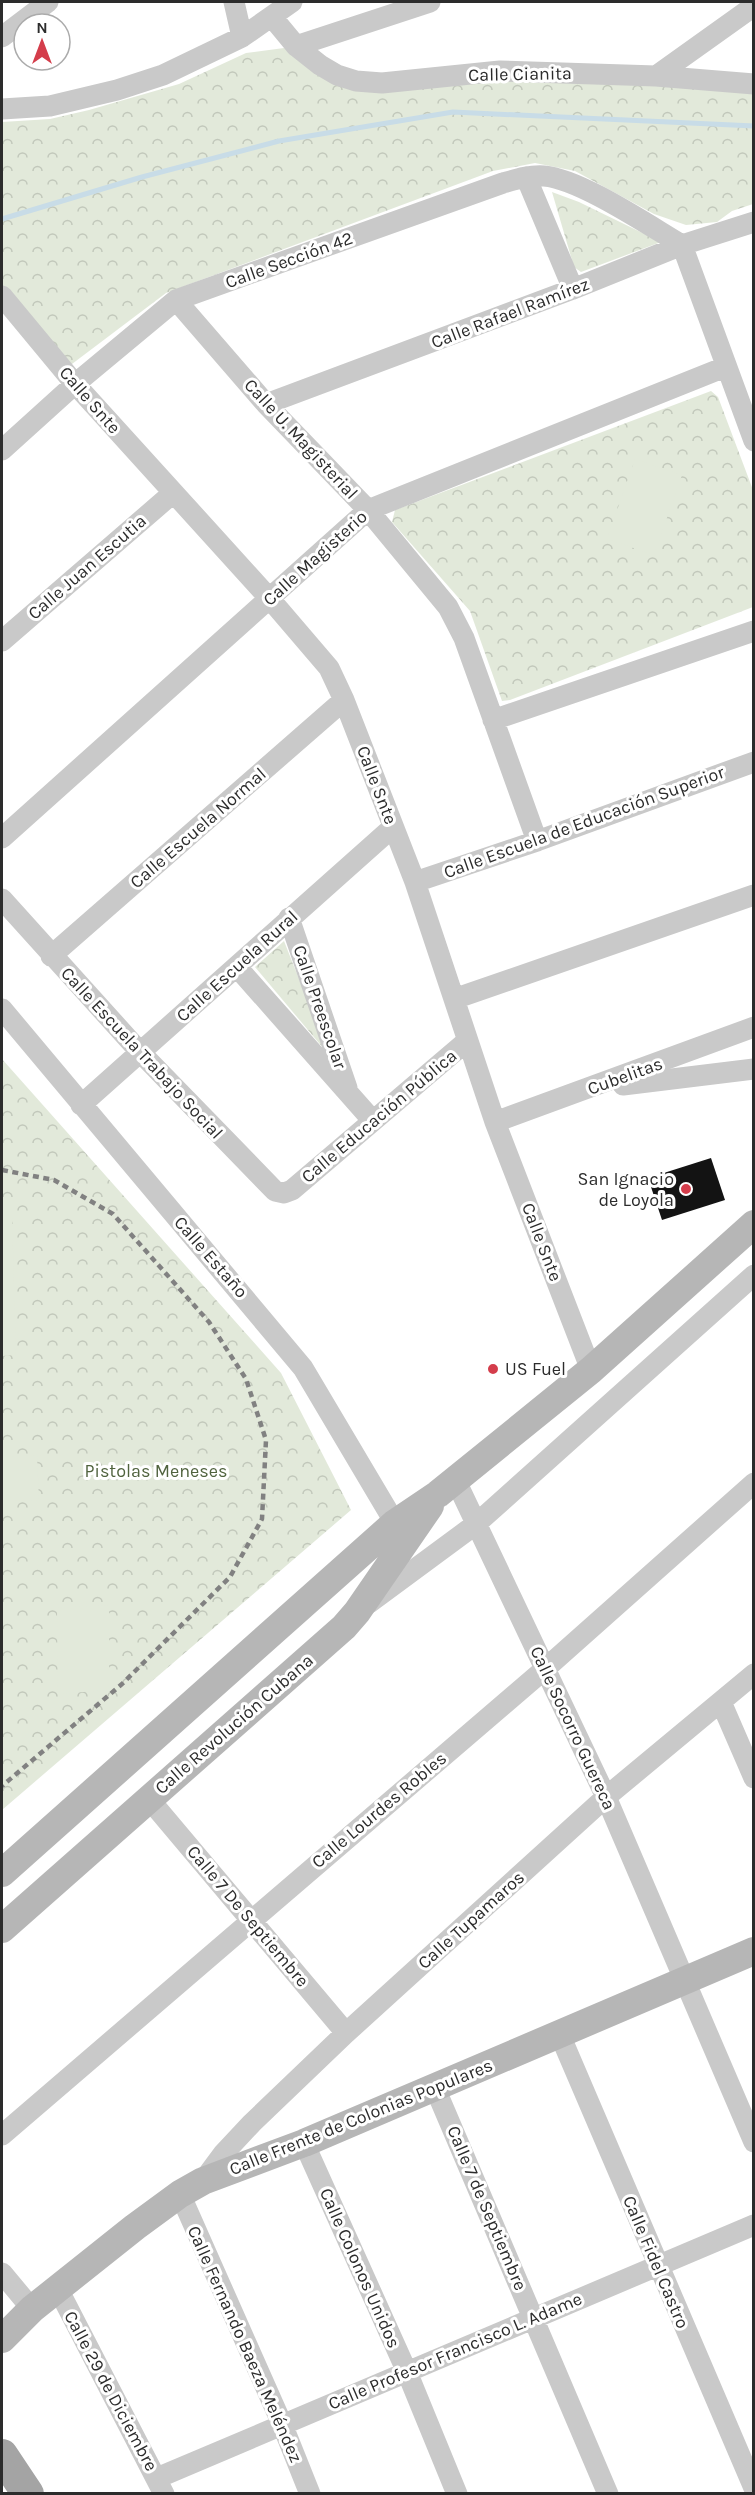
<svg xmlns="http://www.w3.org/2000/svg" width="755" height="2495" viewBox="0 0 755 2495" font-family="Karla,sans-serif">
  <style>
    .park { fill: url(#park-crowns) }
    .garden { fill: #e2e9da }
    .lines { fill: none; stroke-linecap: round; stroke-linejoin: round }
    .stream { stroke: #c8dce7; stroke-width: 5 }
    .building { fill: #131313 }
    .street { stroke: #c9c9c9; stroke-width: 21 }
    .secondary { stroke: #b6b6b6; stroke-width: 28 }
    .primary { stroke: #a4a4a4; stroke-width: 32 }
    .rail { stroke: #818181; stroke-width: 4.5; stroke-dasharray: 6 4.5; stroke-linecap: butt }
    .poi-dot { fill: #d43d4b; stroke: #fff; stroke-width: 2 }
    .labels { text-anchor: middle; stroke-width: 6; stroke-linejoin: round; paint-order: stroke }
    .street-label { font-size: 18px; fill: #2c2c2c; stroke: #fff }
    .poi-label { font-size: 18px; fill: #2c2c2c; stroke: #fff; text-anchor: end }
    .park-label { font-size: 18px; fill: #50633e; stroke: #fff }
  </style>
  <defs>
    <pattern id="park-crowns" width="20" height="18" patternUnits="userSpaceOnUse" patternTransform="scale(1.5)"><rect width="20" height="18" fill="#e2e9da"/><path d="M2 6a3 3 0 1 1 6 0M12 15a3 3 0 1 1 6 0" fill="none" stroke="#c2c8bb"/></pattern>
  </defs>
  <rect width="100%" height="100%" fill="#fff"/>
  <path class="park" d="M284,48L308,64L331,83L504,74L753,88V204L732,211L717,222L686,225L654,214L575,171L535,163L493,171L166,293L68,367L2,286V122L50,119L89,110L179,84L246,53Z
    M552,192L579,202L661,242L581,272L574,267Z
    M711,391L718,397L753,490V607L510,700L502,701L470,611L392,522L395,510Z
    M284,941L329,1055L255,967Z
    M2,1059L281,1373L351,1510L2,1810Z"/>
  <path class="garden" d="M635,459L682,475L654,555L607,539Z
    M2,1215H12L16,1355L2,1356Z
    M37,1455L39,1500L2,1501V1457Z
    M109,1605V1690L58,1694L57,1608Z"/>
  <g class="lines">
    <path class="stream" d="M2,219L142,177L279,141L453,112L754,126"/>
  </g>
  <path class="building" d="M711,1158L725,1200L662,1220L648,1178Z"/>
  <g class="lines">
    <path class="street" d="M234,2L242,37
      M272,17L296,46L430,2
      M2,37L48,2
      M296,46L320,65L337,75L356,81L382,83L500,71L656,76L754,84
      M656,76L754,6
      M2,109L50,106L117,90L163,75L242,37L292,2
      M526,177L573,289
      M2,296L75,384L270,599L329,668L344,700L415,882L495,1122L591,1370
      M176,300L266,404L368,510L448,607L464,638L537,841
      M266,404L573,289L682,245L754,222
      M2,450L75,384L176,300L503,183C517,179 530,175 544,176C580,179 648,225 682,245L754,441
      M2,641L173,493
      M493,720L754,631
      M2,838L368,510L725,367
      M415,882L537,841L754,762
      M2,899L140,1052L275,1191L284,1193L292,1190L467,1041
      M289,918L347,1088
      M51,956L344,700
      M237,967L373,1121
      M454,999L754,895
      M2,1009L303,1368L395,1523
      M623,1085L754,1069
      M81,1105L393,827
      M495,1122L754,1027
      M455,1479L606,1797L754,2142
      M369,1603L476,1524L754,1275
      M721,1702L754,1778
      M149,1799L346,2033
      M560,2035L754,2488
      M435,2088L608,2494
      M2,2135L546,1668L754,1483
      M304,2143L407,2372L457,2494
      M203,2181L223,2154L252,2123L346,2033L606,1797L754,1674
      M180,2194L282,2424L310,2494
      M2,2273L32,2309
      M58,2289L164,2494
      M157,2478L754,2225"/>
    <path class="secondary" d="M2,1873L395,1523L438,1494L591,1370L754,1224
      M2,1929L344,1627L357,1612L430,1506
      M2,2339L32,2309L135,2227L180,2194L203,2181L304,2143L754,1951"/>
    <path class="primary" d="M2,2455L28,2494"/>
    <path class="rail" d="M2,1170L54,1180L113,1214L209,1322L246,1379L266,1440L262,1519L230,1577L122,1684L2,1786"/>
  </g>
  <g class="poi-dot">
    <circle cx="686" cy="1189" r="6"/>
    <circle cx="493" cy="1369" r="6"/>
  </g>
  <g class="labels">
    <g class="street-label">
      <text transform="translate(520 74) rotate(-1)" y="6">Calle Cianita</text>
      <text transform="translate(289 260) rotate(-20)" y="6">Calle Sección 42</text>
      <text transform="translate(510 313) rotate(-21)" y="6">Calle Rafael Ramírez</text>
      <text transform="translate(90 400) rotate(49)" y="6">Calle Snte</text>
      <text transform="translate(301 439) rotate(47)" y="6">Calle U. Magisterial</text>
      <text transform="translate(315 558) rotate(-42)" y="6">Calle Magisterio</text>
      <text transform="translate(87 567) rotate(-41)" y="6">Calle Juan Escutia</text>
      <text transform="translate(377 785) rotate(69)" y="6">Calle Snte</text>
      <text transform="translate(584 822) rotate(-20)" y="6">Calle Escuela de Educación Superior</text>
      <text transform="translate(198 828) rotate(-41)" y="6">Calle Escuela Normal</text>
      <text transform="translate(237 966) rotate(-42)" y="6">Calle Escuela Rural</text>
      <text transform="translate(320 1007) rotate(71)" y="6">Calle Preescolar</text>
      <text transform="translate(142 1053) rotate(47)" y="6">Calle Escuela Trabajo Social</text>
      <text transform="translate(625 1076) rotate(-20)" y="6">Cubelitas</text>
      <text transform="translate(379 1116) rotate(-40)" y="6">Calle Educación Pública</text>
      <text transform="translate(542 1242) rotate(69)" y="6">Calle Snte</text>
      <text transform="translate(211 1257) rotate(49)" y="6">Calle Estaño</text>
      <text transform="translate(234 1724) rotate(-41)" y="6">Calle Revolución Cubana</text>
      <text transform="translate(573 1728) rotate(65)" y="6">Calle Socorro Guereca</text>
      <text transform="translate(379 1810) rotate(-40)" y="6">Calle Lourdes Robles</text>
      <text transform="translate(248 1916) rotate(50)" y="6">Calle 7 De Septiembre</text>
      <text transform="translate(471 1920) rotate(-42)" y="6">Calle Tupamaros</text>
      <text transform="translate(361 2117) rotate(-22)" y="6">Calle Frente de Colonias Populares</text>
      <text transform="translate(487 2208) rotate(67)" y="6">Calle 7 de Septiembre</text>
      <text transform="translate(656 2262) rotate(67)" y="6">Calle Fidel Castro</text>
      <text transform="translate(360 2268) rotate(66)" y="6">Calle Colonos Unidos</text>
      <text transform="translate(245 2344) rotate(66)" y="6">Calle Fernando Baeza Meléndez</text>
      <text transform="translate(455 2351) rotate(-23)" y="6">Calle Profesor Francisco L. Adame</text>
      <text transform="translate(111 2391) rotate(62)" y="6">Calle 29 de Diciembre</text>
    </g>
    <g class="poi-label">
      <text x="674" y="1185">San Ignacio<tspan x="674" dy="21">de Loyola</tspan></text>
      <text x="505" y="1375" text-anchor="start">US Fuel</text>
    </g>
    <g class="park-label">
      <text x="156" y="1477">Pistolas Meneses</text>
    </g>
  </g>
  <rect width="755" height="2495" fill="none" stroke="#2c2c2c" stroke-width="6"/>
  <g transform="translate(42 42)"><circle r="28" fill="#ffffff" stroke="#ababab" stroke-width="1.5"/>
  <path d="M0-4.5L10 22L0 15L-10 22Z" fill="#d43d4b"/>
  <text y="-9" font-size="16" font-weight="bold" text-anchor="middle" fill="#2c2c2c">N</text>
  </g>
</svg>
